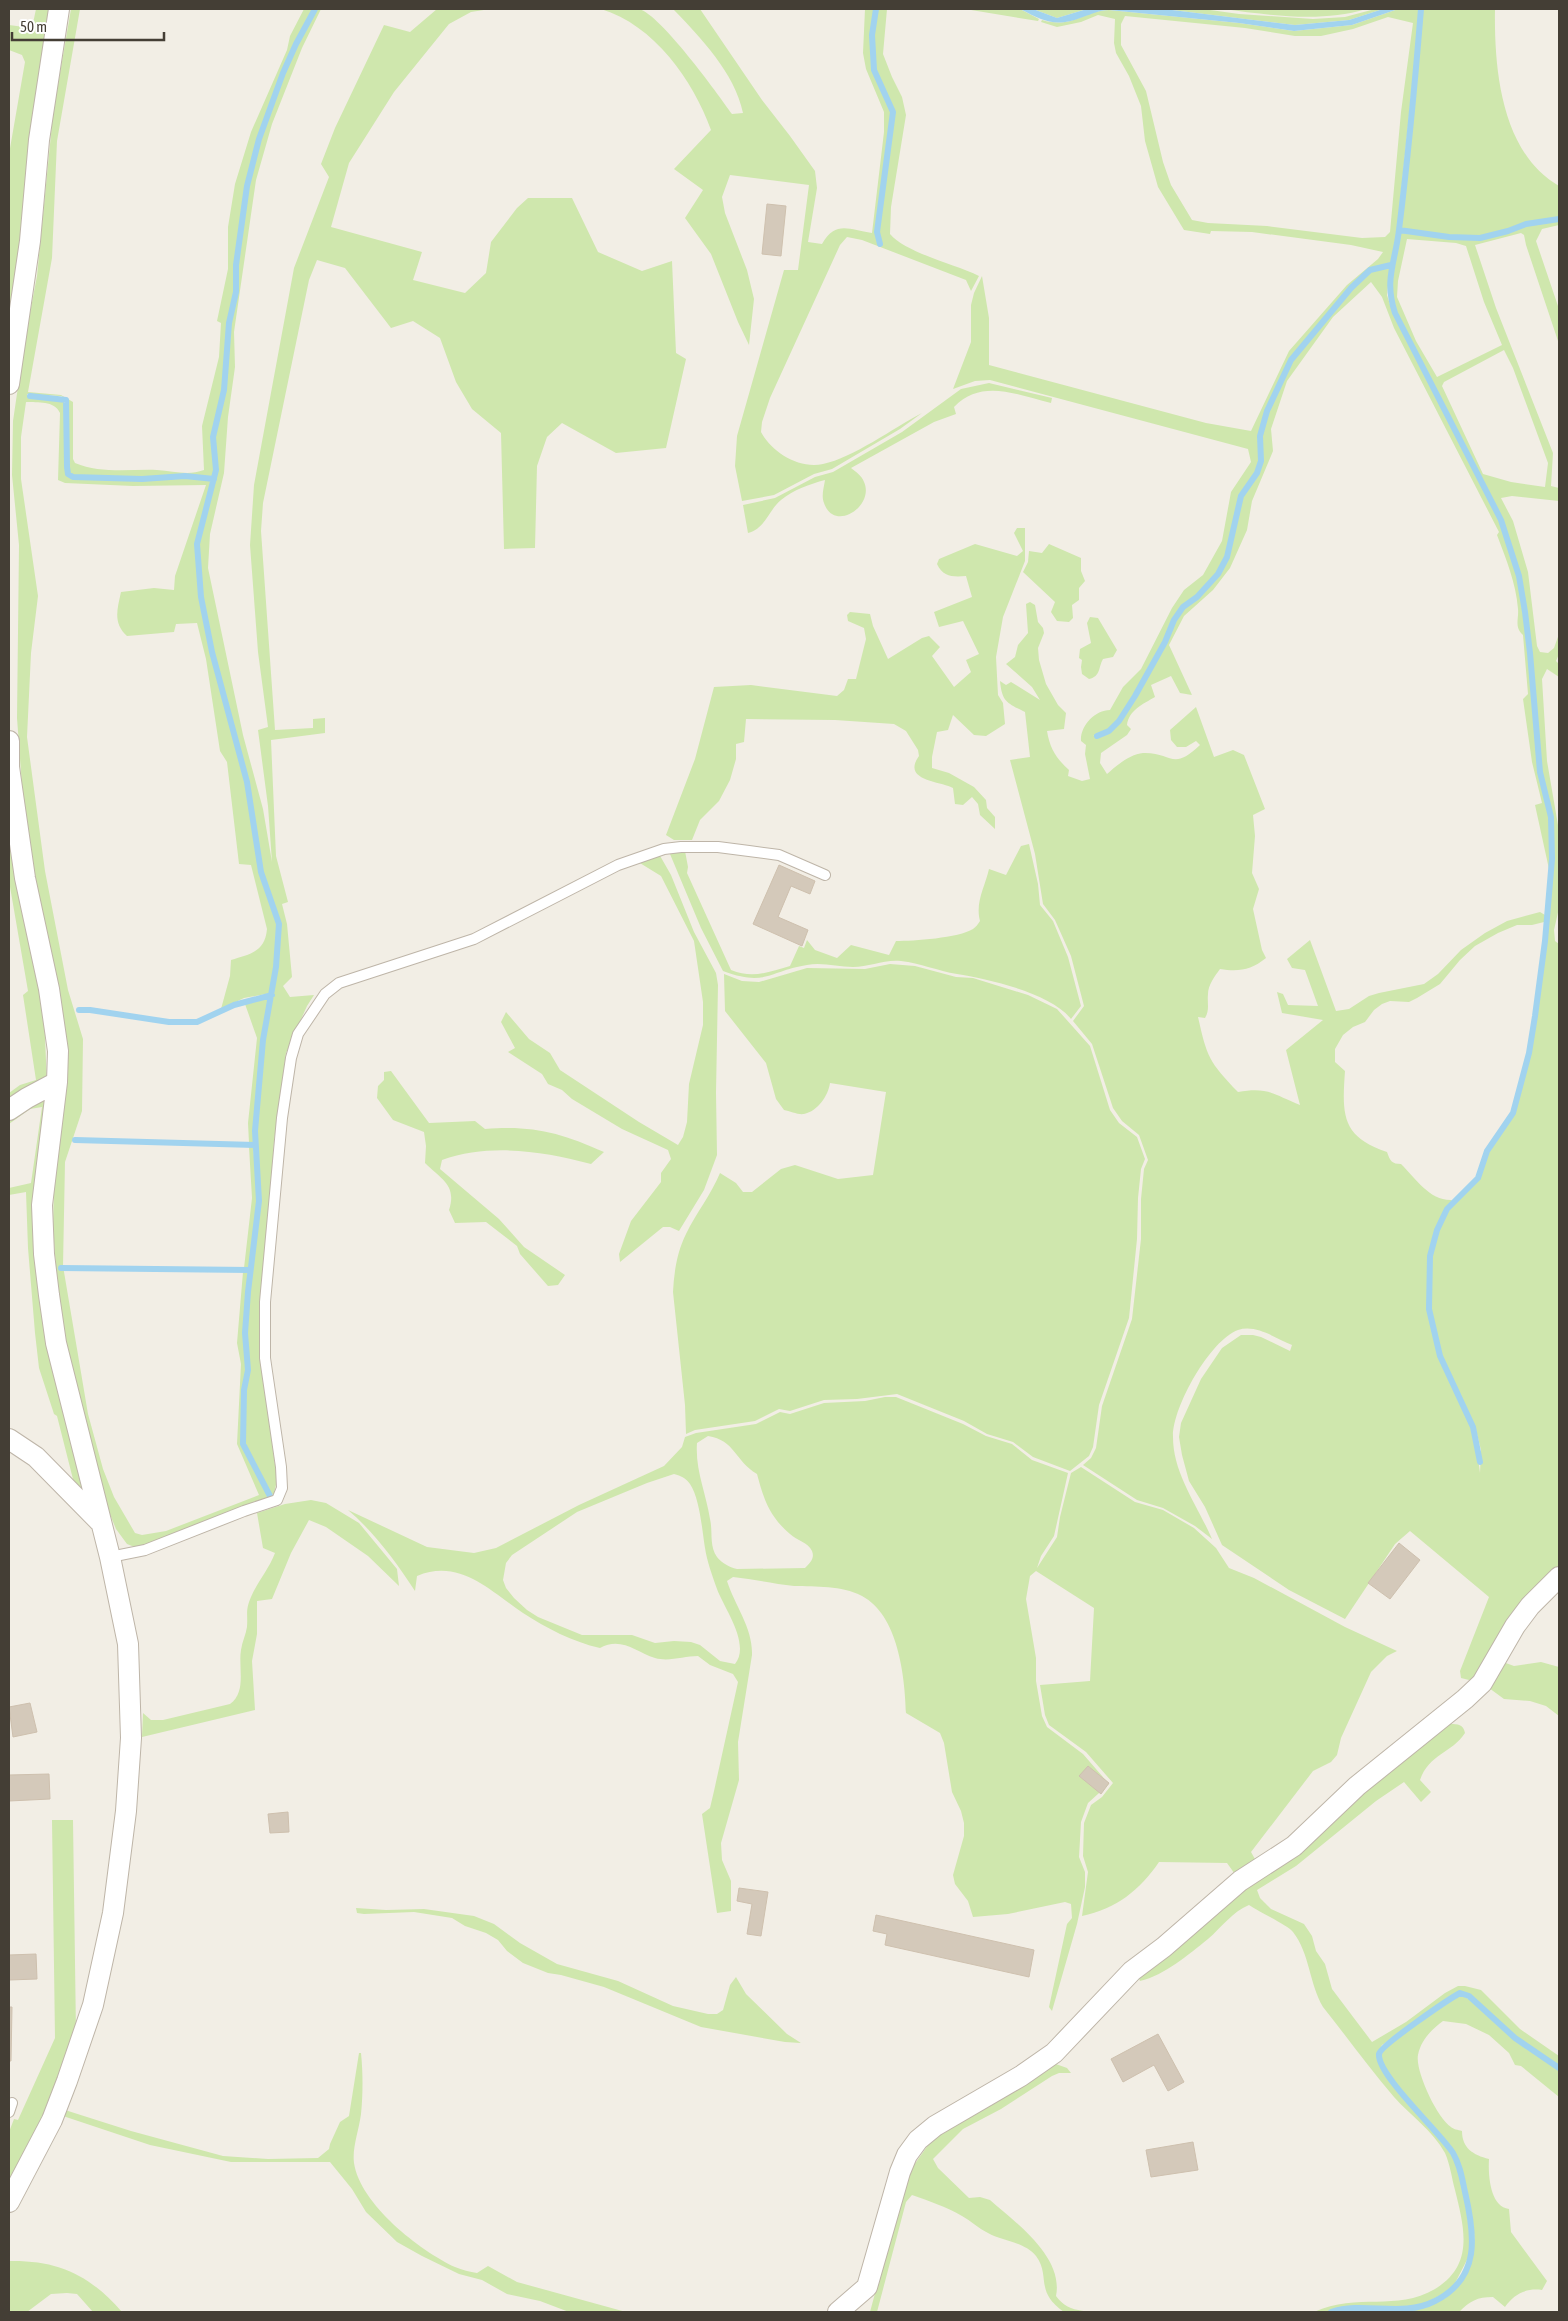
<svg xmlns="http://www.w3.org/2000/svg" width="1568" height="2321" viewBox="0 0 1568 2321" font-family="'Asap Condensed',sans-serif">
  <style>
    .green { fill: #cfe7ad; fill-rule: evenodd }
    .water { fill: #a1d3ef }
    .lines { fill: none; stroke-linecap: round; stroke-linejoin: round }
    .stream { stroke: #a1d3ef; stroke-width: 6 }
    .building { fill: #d4c9ba; stroke: #cec0ae }
    .lane-casing { stroke: #beb5a8; stroke-width: 12 }
    .street-casing { stroke: #beb5a8; stroke-width: 22 }
    .lane { stroke: #fff; stroke-width: 10 }
    .street { stroke: #fff; stroke-width: 20 }
  </style>
  <rect width="100%" height="100%" fill="#f2eee5"/>
  <path class="green" d="M36,9H52L9,330V154L25,62L22,55L9,50V25L32,28Z
    M71,9H80L57,141L52,258L28,392L61,395L73,402V459L75,463C101,474 130,469 157,470C174,471 188,476 204,470L202,426L219,357L221,323L217,321L228,269V227L235,184L251,132L287,50L290,36L304,9H313L294,43L282,72L257,138L245,186L235,265L234,292L227,323L222,389L212,437L214,456L213,478L185,475L142,477L73,476L69,473L68,466L69,404L67,399L61,396L27,394V397L64,401L65,467L66,474L72,479L142,480L185,478L212,481L195,544L200,596L210,652L245,782L260,872L277,924V941L271,993L244,998L221,1009L230,976L231,960C250,954 265,952 267,929L251,865L239,864L227,762L220,751L206,659L197,623L176,624L174,632L127,636C113,623 117,610 121,592L154,588L174,590L175,576L206,485L133,486L65,483L58,480L60,413C54,400 38,403 26,402L21,437V479L38,596L31,653L27,737L45,871L68,990L83,1039L82,1111L65,1162L63,1266L88,1414L103,1469L114,1497L135,1533L142,1535L166,1531L259,1495L237,1444L241,1364L237,1343L243,1272H248L244,1333L247,1370L243,1390L242,1444L269,1497L137,1548L127,1544L116,1529L107,1507L73,1378L59,1308L53,1228L54,1185L67,1058L65,1026L56,993L34,869L22,786L17,718L19,545L12,475L13,421L25,339L37,276L53,114Z
    M316,9H321L302,48L272,124L256,180L234,332L235,367L228,417L224,473L210,534L208,568L243,735L263,809L272,862L268,806L258,730L268,727L258,652L250,545L254,485L294,268L329,177L321,164L335,128L384,25L410,32L437,9H490L471,12L449,24L394,92L349,163L331,227L422,252L413,280L465,293L486,273L491,242L517,208L528,198H572L598,252L642,271L672,261L676,353L686,359L666,448L616,453L562,423L547,437L537,466L535,548L504,549L501,433L472,409L456,382L440,338L413,321L391,328L345,268L317,260L309,280L263,503L261,531L275,730L313,728V719L325,718V733L271,740L276,856L288,902L282,904L287,924L292,977L283,986L290,997L314,995L307,1006L286,1053L274,1141L261,1358L277,1480L274,1494L271,1495L245,1443L246,1390L250,1370L247,1333L249,1292L261,1201L256,1131L265,1040L278,967L280,924L263,872L248,781L214,652L203,596L198,544L217,470L215,437L225,390L230,323L237,292L238,265L248,186L260,139L278,91L297,45Z
    M601,9C612,9 628,6 639,9C660,14 718,94 732,114L743,113C735,73 700,37 673,9H700L762,100L790,136L815,171L817,188L808,242L822,244C836,220 849,230 872,233L884,132V112L866,69L863,53L865,9H875L871,34L873,70L892,112L876,232L879,244H881L878,232L894,111L875,69L872,35L877,9H887L883,54L892,77L902,97L906,115L891,207L890,234C906,253 955,264 979,276L971,291L966,280L862,240L847,237L840,245L770,398L762,422L761,432C772,452 798,469 823,464C853,458 893,428 922,413L900,429L832,469L814,474L774,495L742,501L735,466L737,436L784,270H798L809,185L730,175L722,197L725,213L747,270L754,299L749,345L738,322L711,254L685,218L703,190L674,169L711,130C693,80 654,25 601,9Z
    M965,9H1020L1039,19L1038,21Z
    M1033,9H1087L1057,18Z
    M1164,9H1203L1239,14L1313,19L1345,17L1375,9H1383L1349,20L1295,25Z
    M1223,9L1314,10L1366,9C1321,23 1269,15 1223,9Z
    M1398,9H1420L1396,241L1390,265L1370,268L1350,287L1290,359L1266,411L1259,436V461L1256,472L1240,495L1226,556L1217,573L1196,596L1182,606L1172,619L1167,634L1134,695L1117,720L1108,730L1093,736L1110,733L1120,722L1167,642L1175,621L1184,608L1198,598L1219,575L1229,557L1243,496L1258,474L1262,462V437L1268,412L1293,361L1352,289L1372,271L1390,267L1387,295L1393,314L1500,521L1517,576L1529,654L1539,772L1549,817V869L1535,805L1542,803L1532,762L1523,699L1528,694L1523,635C1514,627 1519,619 1518,609C1516,583 1506,559 1497,535L1499,532L1394,328L1382,297L1371,282L1333,317L1287,381L1271,429L1273,451L1252,501L1247,530L1230,568L1213,590L1184,616L1169,645L1192,695L1180,693L1171,676L1151,685L1155,697C1143,704 1129,710 1127,725L1131,729L1127,735L1101,753L1100,763L1107,774C1116,766 1130,754 1143,753C1172,752 1172,772 1200,745L1196,741L1186,747H1177L1171,740L1170,730L1196,707L1214,757L1233,750L1244,755L1265,809L1253,815L1255,836L1252,873L1259,889L1253,909L1262,950L1266,958C1251,970 1239,972 1220,969C1215,976 1208,985 1208,994C1207,1004 1210,1009 1205,1018L1198,1017C1207,1057 1209,1062 1238,1092C1268,1087 1273,1094 1300,1105L1286,1050L1323,1020L1282,1013L1277,992L1283,994L1288,1005L1318,1006L1305,970L1292,968L1287,959L1310,940L1336,1011L1349,1009L1369,996L1379,993L1424,984L1438,974L1461,950L1485,933L1507,921L1540,912L1545,915L1544,922L1532,925H1517L1498,933L1475,946L1460,960L1440,984L1417,998L1409,1002L1390,1001L1382,1004L1374,1010L1365,1022L1353,1027L1343,1035L1335,1049V1062L1345,1071C1342,1114 1341,1137 1387,1152C1390,1161 1392,1164 1401,1164C1416,1179 1430,1201 1452,1200L1440,1219L1431,1243L1428,1271V1309L1439,1356L1472,1427L1477,1450L1480,1473L1481,1450L1475,1426L1442,1355L1431,1308L1432,1256L1439,1231L1448,1210L1479,1179L1488,1152L1514,1113L1530,1053L1546,941L1554,859L1552,817L1542,772L1532,653L1526,612L1520,576L1503,519L1396,312C1385,279 1397,264 1400,232L1448,239H1480L1509,233L1526,226L1559,220V225L1542,229L1536,241L1559,309V344L1526,245L1524,235L1521,233L1475,245L1496,308L1553,453L1551,486L1559,488V501L1512,496L1501,498L1513,521L1528,572L1537,646L1540,652L1548,653L1554,648L1559,634V654L1556,661L1559,664V677L1547,669L1542,679L1547,761L1559,831V908L1554,930L1555,941L1559,944V1571L1473,1679L1469,1680L1461,1678L1460,1671L1489,1597L1410,1531L1395,1544L1345,1619L1289,1590L1222,1545L1205,1507L1189,1481L1182,1455L1179,1437L1181,1423L1201,1379L1222,1348L1241,1335H1253L1261,1337L1290,1351L1292,1345C1276,1339 1257,1324 1238,1330C1210,1340 1172,1408 1173,1437C1173,1474 1198,1506 1212,1539L1195,1526L1163,1508L1137,1500L1083,1465L1091,1458L1096,1448L1102,1406L1132,1319L1141,1239V1199L1144,1169L1148,1160L1139,1135L1122,1121L1113,1108L1092,1044L1073,1021L1084,1006L1071,956L1055,920L1043,904L1035,854L1010,760L1030,757L1025,712C1007,703 1002,702 1000,681L1006,685L1011,682L1040,700L1032,687L1006,664L1015,657L1018,645L1028,633L1026,604L1030,602L1035,605L1038,622L1043,628L1044,633L1038,648L1039,660L1046,684L1058,705L1066,713L1064,729L1047,731C1050,749 1056,758 1069,770L1068,776L1082,781L1090,779L1085,754L1086,745L1081,741C1080,726 1095,710 1110,710L1123,687L1141,669L1172,608L1184,590L1203,575L1222,541L1231,492L1251,462L1248,449L990,380L975,381L953,389L971,342V305L974,293L982,276L989,318V365L1206,423L1251,431L1289,351L1347,285L1378,259L1383,252L1351,245L1252,232L1211,231L1210,234L1184,230L1158,187L1145,141L1141,106L1129,76L1116,53L1114,43L1115,19L1098,15L1081,22L1057,27L1041,22L1042,20C1073,29 1082,11 1109,10L1239,23L1294,31L1352,25ZM1125,16L1245,28L1295,36H1321L1353,29L1388,17L1413,23L1401,112L1390,232L1385,237L1362,238L1267,226L1208,223L1192,220L1171,185L1163,162L1146,91L1121,45V24ZM1407,239L1456,243L1466,246L1484,302L1502,345L1437,377L1416,341L1397,297L1398,281ZM1504,350L1513,368L1548,463L1545,487L1511,482L1483,474L1442,386L1444,382Z
    M1423,9H1495C1494,68 1501,153 1559,186V218L1525,223L1508,230L1479,236H1449L1400,229Z
    M989,383L1052,398L1051,403C1017,395 982,378 954,407L956,414L934,422L851,468C856,472 862,476 864,482C875,506 834,533 824,503C821,496 824,487 825,480C810,484 793,490 781,500C768,511 765,529 748,533L743,505L775,498L815,477L833,472L902,432L961,389Z
    M1017,528H1025V561L1003,617L996,657L998,695L1003,703L1005,724L986,736L974,735L953,715L948,730L937,732L932,757V768L949,773L974,787L986,800L987,808L995,817V829L980,815L978,804L972,797L963,805L955,804L953,788C941,781 901,781 919,756L918,750L906,731L894,724L835,720L746,719L744,742L736,744V759L730,780L719,801L700,820L692,840H674L666,835L695,759L714,687L751,685L837,696L844,690L848,679H856L866,639L864,628L848,621L847,615L850,612L870,614L873,626L888,659L922,638L929,636L940,647L932,656L954,687L971,672L966,660L979,654L963,621L939,627L934,612L972,597L966,576C953,577 943,577 937,564L939,559L975,544L1017,556L1023,551L1014,533Z
    M1049,544L1081,558V571L1085,581L1079,588V600L1072,605L1073,618L1069,622L1057,621L1051,612L1055,602L1023,572L1028,562L1029,551L1042,553Z
    M1090,617L1098,618L1117,650L1113,657L1103,659C1098,668 1101,676 1089,679L1082,674L1081,667L1082,660L1079,658L1080,649L1091,643L1087,623Z
    M9,814L17,881L44,1015L47,1083L9,1104V1093L20,1085L36,1080L23,995L28,991L9,881Z
    M1029,844L1038,884L1040,905L1053,921L1068,957L1081,1006L1071,1019C1051,993 988,979 957,974C938,971 920,963 901,961C885,959 869,967 853,967C838,967 822,962 807,965C769,971 766,987 723,971L701,928L670,854L685,851L688,867L687,873L731,970C753,979 768,972 790,966L799,946L804,948L807,940L815,950L837,958L851,945L889,955L896,941C913,941 959,938 973,929C976,927 978,924 980,921C975,902 985,887 989,869L1006,875L1021,846Z
    M659,854L671,875L694,932L716,973L718,985L716,1093L717,1155L704,1190L679,1231L670,1227H663L620,1262L619,1254L631,1221L661,1182V1173L671,1159L668,1150L622,1129L572,1099L562,1090L548,1084L542,1074L508,1052L515,1048L501,1022L506,1012L529,1039L550,1053L560,1070L639,1122L678,1145L683,1137L687,1122L689,1084L703,1025V1002L694,941L661,876L635,860Z
    M890,964L915,966L956,977L973,978L1028,995L1057,1009L1090,1046L1110,1110L1119,1123L1137,1137L1145,1159L1141,1169L1138,1198L1137,1239L1129,1318L1099,1405L1093,1447L1089,1456L1070,1471L1033,1457L1013,1442L987,1434L964,1421L897,1394L857,1399L824,1400L790,1411L779,1409L755,1421L695,1430L686,1434L685,1405L673,1292C674,1272 677,1252 686,1234C696,1213 711,1195 720,1173L736,1183L743,1192H752L781,1169L795,1165L838,1179L873,1175L886,1092L830,1083C828,1096 818,1111 804,1114C798,1115 790,1111 784,1110L776,1099L766,1063L725,1011L724,974L742,981L759,982L807,968L865,969Z
    M270,998L262,1040L254,1143H249L248,1123L257,1038L245,1004Z
    M391,1071L429,1123L475,1121L485,1129C533,1125 561,1133 604,1152L591,1164C543,1151 490,1143 442,1160L440,1169L499,1219L524,1247L565,1275L558,1285L548,1286L520,1254L517,1246L486,1222L455,1223L449,1210C457,1185 442,1180 425,1163L426,1146L424,1132L393,1120L377,1098L378,1086L384,1080V1072Z
    M47,1097L49,1351L87,1504L77,1495L57,1416L54,1414L39,1368L35,1333L28,1248L26,1192L9,1195V1188L31,1183L42,1107L30,1109L9,1124V1119Z
    M253,1146L258,1201L249,1267L244,1268L252,1198L249,1147Z
    M885,1397H896L963,1424L986,1436L1012,1444L1032,1460L1068,1473L1054,1536L1041,1556L1037,1568L1057,1537L1060,1517L1071,1473L1081,1467L1135,1502L1163,1510L1194,1528L1216,1548L1229,1568L1254,1578L1345,1627L1397,1651L1387,1656L1371,1672L1341,1738L1337,1755L1331,1762L1313,1771L1251,1852L1256,1861L1237,1877L1227,1863L1159,1862C1140,1890 1116,1909 1082,1916L1088,1872L1083,1856L1084,1823L1091,1805L1102,1797L1113,1783L1086,1752L1049,1725L1045,1715L1040,1685L1090,1681L1094,1608L1036,1571L1030,1576L1026,1599L1036,1658V1681L1042,1716L1047,1727L1083,1754L1109,1784L1088,1803L1081,1822L1079,1857L1085,1872V1887L1077,1924L1052,2011L1049,2007L1067,1924L1072,1918L1071,1904L1065,1902L1008,1914L973,1917L968,1901L955,1884L953,1875L964,1836V1823L961,1811L952,1792L944,1743L940,1733L906,1713C905,1676 898,1615 862,1596C841,1585 816,1587 794,1586C774,1584 753,1579 733,1577L727,1581C735,1606 753,1628 752,1655L738,1742L739,1780L721,1843L722,1860L731,1881V1911L717,1913L702,1814L710,1808L714,1791L738,1682L733,1674L710,1665L698,1656C684,1656 669,1662 655,1658C636,1652 621,1636 600,1648C573,1642 546,1628 523,1613C490,1591 460,1558 417,1576L415,1591C396,1562 375,1533 348,1510L427,1547L474,1553L496,1548L579,1505L664,1466L682,1447L685,1437L696,1433L756,1424L780,1412L790,1414L824,1403L865,1401ZM708,1436C735,1440 735,1461 757,1474C764,1500 769,1516 790,1534C797,1541 808,1542 812,1551C815,1558 810,1563 805,1568L737,1569C729,1567 722,1563 717,1557C709,1546 713,1531 710,1519C706,1493 695,1470 697,1443ZM674,1474C681,1476 686,1478 690,1484C700,1499 702,1530 705,1548C707,1561 712,1575 717,1589C724,1608 751,1644 735,1664L720,1661L700,1645L691,1642L674,1641L655,1643L632,1635H582L538,1617L527,1610L514,1598L506,1588L503,1580L506,1563L512,1555L577,1512L647,1483Z
    M311,1500L326,1503L359,1523L397,1569L399,1586L368,1556L326,1527L309,1520L291,1553L272,1599L257,1601V1634L252,1661L255,1710L142,1737L143,1713L151,1720H163L230,1704C247,1692 238,1667 241,1650C242,1642 246,1634 247,1627C248,1614 245,1611 251,1597C258,1581 269,1569 275,1553L263,1548L257,1513L285,1504Z
    M1503,1662L1514,1666L1541,1662L1559,1667V1716L1546,1706L1530,1701L1504,1699L1489,1688Z
    M1450,1724C1458,1724 1463,1724 1465,1733C1452,1753 1429,1754 1420,1780L1431,1792L1421,1802L1404,1782L1376,1801L1296,1866L1257,1890L1260,1898L1271,1909L1304,1924L1312,1936L1316,1951L1325,1964L1332,1989L1372,2042L1406,2022L1445,1993L1458,1986H1465L1481,1990L1520,2029L1559,2056V2066L1516,2037L1470,1995L1460,1992L1439,2004L1418,2021L1382,2045L1378,2053L1380,2065L1397,2089L1439,2135L1458,2166L1470,2226L1472,2242L1470,2254L1452,2289L1420,2306L1344,2307L1328,2312H1314C1358,2292 1396,2312 1435,2289C1475,2265 1464,2227 1455,2190C1452,2179 1450,2164 1445,2153C1433,2131 1410,2115 1394,2097C1369,2068 1347,2037 1323,2007C1309,1983 1310,1954 1293,1932C1288,1925 1259,1912 1249,1905C1232,1912 1222,1927 1208,1939C1188,1955 1165,1975 1140,1981L1137,1974L1379,1777Z
    M52,1820H73L76,2033L69,2064L9,2187V2132L14,2119L18,2120L55,2038Z
    M356,1908L386,1910L424,1909L474,1916L494,1924L520,1943L557,1964L618,1981L673,2006L708,2014H717L723,2010L730,1985L736,1977L746,1994L787,2034L801,2043L785,2042L701,2027L604,1987L561,1975L548,1973L523,1963L507,1951L498,1940L486,1933L465,1926L452,1918L414,1912L364,1914L357,1913Z
    M1460,1995C1482,2003 1496,2025 1514,2039C1528,2050 1544,2060 1559,2070V2097L1521,2066L1515,2065L1509,2053L1489,2035L1466,2024L1443,2021C1431,2030 1421,2040 1418,2055C1415,2071 1437,2118 1451,2127C1453,2129 1458,2130 1462,2131C1462,2148 1473,2155 1489,2159C1488,2175 1490,2207 1509,2209L1511,2232L1547,2281L1542,2290C1526,2288 1514,2294 1505,2307L1493,2297C1477,2297 1470,2301 1459,2312H1336L1344,2310C1388,2310 1444,2321 1466,2272C1475,2250 1476,2240 1472,2217C1468,2195 1465,2170 1453,2151C1436,2124 1411,2104 1392,2078C1389,2073 1384,2067 1382,2062C1381,2056 1382,2053 1384,2047Z
    M359,2053H361C363,2073 363,2094 361,2114C359,2130 352,2148 354,2163C360,2204 420,2251 455,2267C462,2270 470,2272 477,2273L488,2266L517,2282L626,2312H569L540,2301L507,2294L482,2280L459,2274L422,2256L397,2242L366,2212L352,2189L330,2162H231L150,2145L63,2116L65,2110L131,2131L223,2156L268,2159L318,2158L329,2149L330,2144L340,2122L349,2116Z
    M1053,2063L1067,2068L1071,2073H1059L1052,2076L1001,2109L963,2129L933,2159L938,2168L969,2198L980,2197L990,2200C1015,2222 1064,2257 1056,2296C1069,2315 1093,2311 1113,2312H1064C1034,2291 1051,2276 1036,2256C1025,2242 1002,2241 988,2233C978,2228 971,2221 962,2216C947,2207 929,2201 912,2195L906,2202L877,2312H870L907,2175L933,2138Z
    M9,2261C58,2260 90,2275 122,2312H93L77,2294L67,2293L51,2294L27,2312H9Z"/>
  <path class="water" d="M1020,9H1033L1057,18L1087,9H1164L1295,25L1349,20L1383,9H1398L1352,25L1294,31L1239,23L1109,10C1099,10 1092,14 1083,17C1055,28 1044,21 1020,9Z"/>
  <g class="lines">
    <path class="stream" d="M876,9L872,35L874,70L893,112L877,232L880,244
      M1421,9C1415,83 1408,157 1399,230C1395,263 1384,280 1395,313L1501,520L1519,576L1525,612L1530,653L1540,772L1551,817L1552,859L1545,941L1535,1016L1529,1053L1513,1113L1487,1151L1478,1178L1447,1209L1437,1230L1430,1256L1429,1309L1440,1356L1473,1427L1480,1462
      M1399,230L1449,237L1480,238L1508,231L1526,224L1559,219
      M30,396L66,400L67,467L68,474L73,477L142,479L185,476L214,479
      M1097,736L1109,731L1119,721L1135,696L1165,642L1174,620L1183,607L1197,597L1218,574L1227,557L1241,496L1257,473L1261,461L1260,436L1267,411L1291,360L1351,288L1370,270L1391,265
      M79,1010H90L169,1022H197L234,1005L272,995
      M75,1140L255,1145
      M61,1268L250,1270
      M270,1496L243,1444L244,1390L248,1370L245,1333L248,1292L259,1201L255,1131L263,1040L276,967L279,924L261,872L247,782L212,652L201,597L197,544L216,470L213,437L224,390L229,323L236,292V265L247,186L259,139L283,73L296,44L315,9
      M1331,2312C1365,2301 1402,2318 1435,2301C1481,2278 1475,2235 1465,2192C1462,2178 1460,2165 1453,2153C1440,2132 1377,2075 1379,2054C1381,2045 1449,1999 1460,1993L1469,1996L1515,2038L1559,2068"/>
  </g>
  <path class="building" d="M767,204L786,206L781,256L762,254Z
    M779,865L815,881L810,894L791,886L778,917L808,930L802,946L753,924Z
    M1399,1543L1420,1560L1390,1599L1368,1583Z
    M30,1703L37,1732L13,1737L9,1707Z
    M1088,1766L1109,1783L1101,1794L1079,1776Z
    M49,1774L50,1799L9,1801V1775Z
    M288,1812L289,1832L270,1833L268,1814Z
    M739,1888L768,1892L761,1936L747,1934L752,1904L737,1901Z
    M876,1915L1034,1950L1029,1977L885,1945L887,1934L873,1931Z
    M36,1954L37,1979L9,1980V1955Z
    M9,2007H12L11,2061H9Z
    M1158,2034L1184,2082L1168,2091L1154,2065L1123,2082L1111,2059Z
    M1193,2142L1198,2170L1151,2177L1146,2150Z"/>
  <g class="lines">
    <g class="lane-casing">
      <path id="lane" d="M110,1557L145,1550L244,1511L277,1500L282,1488L281,1467L265,1358V1302L282,1118L291,1058L298,1034L325,994L339,983L474,939L618,865L664,849L681,847H718L749,851L779,855L825,875
        M9,2112L12,2103"/>
    </g>
    <g class="street-casing">
      <path id="street" d="M9,384L30,241L39,140L59,9
        M9,741V767L25,878L49,989L58,1051L57,1082L42,1205L44,1254L49,1295L56,1343L110,1557L128,1644L131,1738L126,1811L113,1913L93,2005L67,2081L52,2120L9,2202
        M9,1110L27,1098L57,1082
        M9,1439L36,1457L99,1521
        M838,2312L867,2287L900,2172L907,2155L918,2140L935,2126L1021,2076L1054,2053L1132,1971L1164,1947L1240,1881L1294,1846L1357,1786L1465,1699L1482,1683L1515,1626L1530,1606L1559,1577"/>
    </g>
    <use href="#lane" class="lane"/>
    <use href="#street" class="street"/>
  </g>
  <rect width="1568" height="2321" fill="none" stroke="#443e35" stroke-width="20"/>
  <path d="M12 32v8h152v-8" fill="none" stroke="#443e35" stroke-width="2.5"/>
  <text x="20" y="32" font-size="15" fill="#443e35" stroke="#ffffff" stroke-width="4" paint-order="stroke">50 m</text>
</svg>
